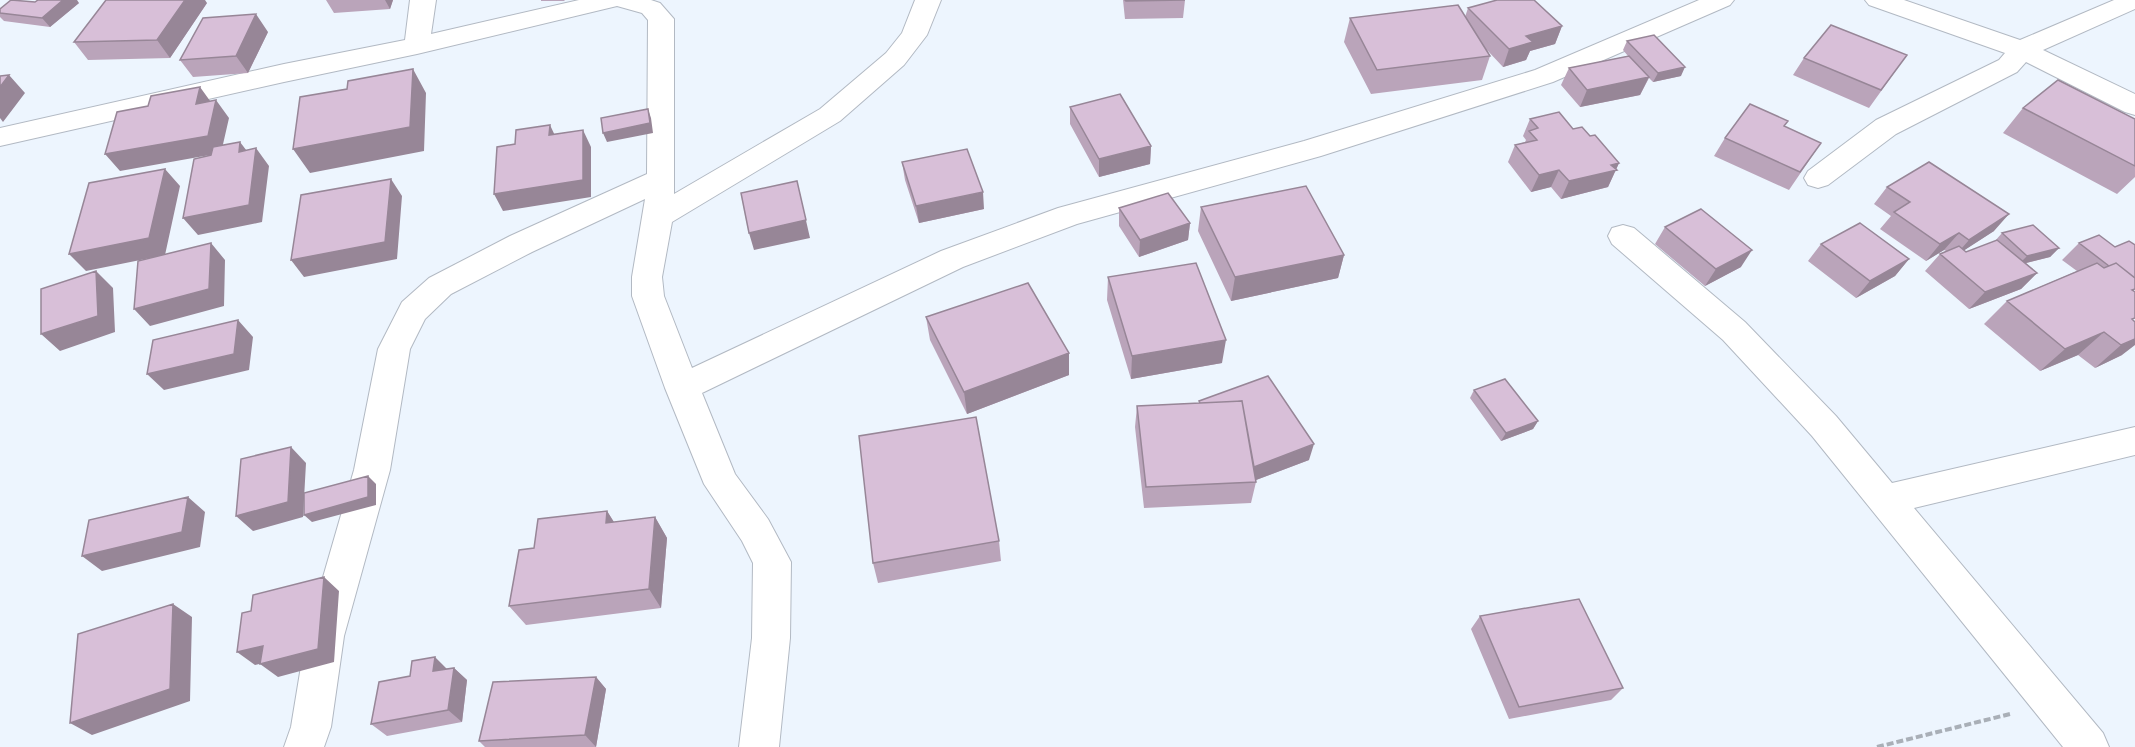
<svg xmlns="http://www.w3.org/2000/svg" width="2135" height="747" viewBox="0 0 2135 747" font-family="Montserrat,sans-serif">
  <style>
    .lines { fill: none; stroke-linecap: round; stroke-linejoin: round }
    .minor-casing { stroke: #b2b9c3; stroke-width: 2 }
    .path { stroke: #a9afb7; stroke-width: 4; stroke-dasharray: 7 3; stroke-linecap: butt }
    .minor { fill: #fff; fill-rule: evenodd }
    .wall { fill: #baa4ba }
    .shaded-wall { fill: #978697 }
    .building { fill: #d8bfd8; stroke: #978697; stroke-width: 1.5 }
  </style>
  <rect width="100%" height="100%" fill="#edf5fe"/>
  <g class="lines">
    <g class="minor-casing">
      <path id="minor" d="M410,0H436L431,34L579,0H651L660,3L674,19V194L820,109L886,53L902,33L915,0H941L927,35L904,65L840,121L672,222L662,277L664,296L692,368L941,251L1058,208L1304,141L1535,70L1699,0H1734L1730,5L1553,82L1321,156L1077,224L963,267L702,393L735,474L768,519L791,562L790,638L779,747H739L752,638L753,563L742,541L704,484L665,388L632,296V277L645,199L532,252L451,294L425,319L410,349L390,470L344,636L331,727L324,747H284L291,727L306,636L354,470L378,349L402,302L429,278L510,236L647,174L648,20L642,13L617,6L417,54L284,82L0,146V128L284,64L405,40Z
        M1865,0H1904L2020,40L2114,0H2135V9L2043,50L2135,94V115L2125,112L2026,62L2017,72L1896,134L1828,185L1818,188L1808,185L1804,178L1808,171L1876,120L1999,60L2005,53L1869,5Z
        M1623,225L1634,228L1745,322L1836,416L1892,483L2135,427V455L1914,508L2103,733L2109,747H2063L1812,436L1723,340L1612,244L1608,236L1612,228Z"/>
    </g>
    <path class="path" d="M1877,747L2010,714"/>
    <use href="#minor" class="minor"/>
  </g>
  <path class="wall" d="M326,0H393L390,9L334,13Z
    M541,0H565L564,1H541Z
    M1123,0H1185L1183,18L1125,19Z
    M35,2L79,3L50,27L4,21L0,17V9Z
    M207,3L170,58L88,60L74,42Z
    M1468,8L1562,26L1555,44L1530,51L1526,60L1503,67L1487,50L1490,56L1482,80L1371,94L1344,42L1350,18L1465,17Z
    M268,32L248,73L193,77L180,60Z
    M1627,41L1681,76L1653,82L1649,78L1640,95L1580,107L1561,85L1569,68L1628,56L1623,50Z
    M1907,55L1869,108L1793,75L1804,58Z
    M1070,107L1151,146L1150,164L1099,177L1070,124Z
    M2023,108L2135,119V177L2117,194L2003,133Z
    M1530,119L1573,129L1590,136L1619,163L1608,187L1561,199L1551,187L1531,192L1508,162L1515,145L1525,142L1526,140L1523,136Z
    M1784,127L1821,143L1789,190L1714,156L1725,138Z
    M902,162L984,209L919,223L905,180Z
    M1887,187L1994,231L1964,250L1966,252L1995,241L2002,233L2059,248L2050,257L2026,263L2037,273L2021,289L1969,309L1925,271L1940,254L1946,251L1944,250L1926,261L1880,229L1891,216L1874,204Z
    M1201,207L1344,255L1338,278L1231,301L1198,231Z
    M1119,208L1190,223L1188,240L1139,257L1119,226Z
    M1665,227L1741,267L1705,286L1655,244Z
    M2079,243L2115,247L2122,355L2095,368L2078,355L2040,371L1984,324L2007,301L2077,271L2062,260Z
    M1821,244L1909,259L1895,276L1856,298L1808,261Z
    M1108,277L1222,363L1131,379L1107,300Z
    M926,317L1069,375L967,414L930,340Z
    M1474,390L1538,421L1533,429L1501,441L1470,398Z
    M1199,401L1309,460L1256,480V482L1251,503L1144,508L1135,427L1137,406L1199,403Z
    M607,511L614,522L655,517L667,538L661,608L526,625L509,606L534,548Z
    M999,541L1001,561L878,583L873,563Z
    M1480,616L1623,688L1611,700L1509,719L1471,629Z
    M454,668L467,680L462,722L387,736L371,724L410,676Z
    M596,677L606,689L596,747H485L479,741Z"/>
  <path class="shaded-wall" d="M63,0H77L79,3L50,27L42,18Z
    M185,0H205L207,3L170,58L157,40Z
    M385,0H393L390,9Z
    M256,14L268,32L248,73L236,56Z
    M1562,26L1555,44L1530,51L1526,60L1503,67L1509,49L1526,36Z
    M1685,67L1681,76L1653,82L1658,73Z
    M413,69L426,93L424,151L310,173L293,149Z
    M9,75L25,93L3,122L0,118V87Z
    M1649,77L1640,95L1580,107L1587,90Z
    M200,87L213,105L196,104Z
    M216,100L229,118L221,153L120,171L105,154Z
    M648,109L651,118L653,133L607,142L603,133Z
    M550,125L558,142L549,135Z
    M583,130L591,147V197L503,211L494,194Z
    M240,142L253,159L239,152Z
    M1151,146L1150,164L1099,177V159Z
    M256,148L269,166L262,222L198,235L183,218Z
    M1619,163L1608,187L1561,199L1569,181L1611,165Z
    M165,169L180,186L165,255L86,271L69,254Z
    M1559,170L1551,187L1531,192L1539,175Z
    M391,179L402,196L397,259L304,277L291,260Z
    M797,181L810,238L754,250L749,233Z
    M983,192L984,209L919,223L916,206Z
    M2009,214L1994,231L1954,257L1969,240Z
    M1190,223L1188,240L1139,257L1140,240Z
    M1959,233L1944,250L1926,261L1940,244Z
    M211,243L225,260L224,306L150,326L134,309Z
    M2059,248L2050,257L2018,265L2027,256Z
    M1752,250L1741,267L1705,286L1716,269Z
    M1344,255L1338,278L1231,301L1235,277Z
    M1909,259L1895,276L1856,298L1870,281Z
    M96,271L113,288L115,332L60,351L41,334Z
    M2037,273L2021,289L1969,309L1985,292Z
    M238,320L253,337L249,370L164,390L147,374Z
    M2104,332L2078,355L2040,371L2065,349Z
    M2135,339V345L2122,355L2095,368L2121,345Z
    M1226,340L1222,363L1131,379L1132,356Z
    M1069,353V375L967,414L964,392Z
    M1538,421L1533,429L1501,441L1506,433Z
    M1314,444L1309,460L1248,483L1252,468Z
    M291,447L306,463L303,517L253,531L236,516Z
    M368,476L376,484V505L312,522L304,515Z
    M188,497L205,512L200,547L102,571L82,556Z
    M607,511L620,532L606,523Z
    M655,517L667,538L661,608L649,589Z
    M324,577L339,591L334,662L278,677L260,664Z
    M173,604L192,617L190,701L92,735L70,723Z
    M263,646L280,659L255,665L237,652Z
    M435,657L448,670L433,671Z
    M454,668L467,680L462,722L448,710Z
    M596,677L606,689L596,747L585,735Z"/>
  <path class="building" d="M11,0L35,2L38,0H63L42,18L0,13V9Z
    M106,0H185L157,40L74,42Z
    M1125,0H1185L1126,1Z
    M1497,0H1534L1562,26L1526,36L1533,42L1509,49L1468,8Z
    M1458,5L1490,56L1377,70L1350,18Z
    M256,14L236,56L180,60L203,18Z
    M1831,25L1907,55L1881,90L1804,58Z
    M1654,35L1685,67L1658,73L1627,41Z
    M1629,56L1649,77L1587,90L1569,68Z
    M413,69L410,127L293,149L300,97L347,89L348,81Z
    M9,75L0,87V76Z
    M2058,80L2135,119V166L2023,108Z
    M200,87L196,104L216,100L208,136L105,154L117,112L148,106L151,96Z
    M1120,94L1151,146L1099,159L1070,107Z
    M1750,104L1788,121L1784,126L1821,143L1800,172L1725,138Z
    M648,109L650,123L603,133L601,118Z
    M1559,112L1573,129L1582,127L1590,136L1595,135L1619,163L1611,165L1617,170L1569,181L1559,170L1539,175L1515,145L1537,140L1529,131L1538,128L1530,119Z
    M550,125L549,135L583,130V180L494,194L497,147L515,144L516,130Z
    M240,142L239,152L256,148L249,205L183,218L194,159L211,155L213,147Z
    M967,149L983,192L916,206L902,162Z
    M1929,162L2009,214L1969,240L1959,233L1940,244L1894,212L1910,202L1887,187Z
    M165,169L149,238L69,254L89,183Z
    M391,179L385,242L291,260L301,195Z
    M797,181L806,220L749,233L741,193Z
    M1306,186L1344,255L1235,277L1201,207Z
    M1168,193L1190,223L1140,240L1119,208Z
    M1701,209L1752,250L1716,269L1665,227Z
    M1860,223L1909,259L1870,281L1821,244Z
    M2033,225L2059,248L2027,256L2002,233Z
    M2099,235L2115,247L2129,241L2135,245V278L2116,263L2109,266L2079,243Z
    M1997,240L2037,273L1985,292L1940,254L1959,246L1966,252Z
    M211,243L209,289L134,309L138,261Z
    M1196,263L1226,340L1132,356L1108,277Z
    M2097,263L2104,268L2116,263L2135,278V289L2132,290L2135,292V318L2132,319L2135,322V339L2121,345L2104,332L2065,349L2007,301Z
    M96,271L98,316L41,334V289Z
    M1028,283L1069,353L964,392L926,317Z
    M238,320L234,354L147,374L153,340Z
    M1268,376L1314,444L1254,467L1242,401L1200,403L1199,401Z
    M1505,379L1538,421L1506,433L1474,390Z
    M1242,401L1256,482L1146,487L1137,406Z
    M976,417L999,541L873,563L859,436Z
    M291,447L288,502L236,516L241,459Z
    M368,476V497L304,515V493Z
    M188,497L182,532L82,556L89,520Z
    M607,511L606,523L655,517L649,589L509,606L519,550L534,548L538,519Z
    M324,577L318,649L260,664L263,646L237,652L242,613L251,611L253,595Z
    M1579,599L1623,688L1519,707L1480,616Z
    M173,604L170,689L70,723L78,634Z
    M435,657L433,671L454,668L448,710L371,724L379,682L410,676L412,661Z
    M596,677L585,735L479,741L493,682Z"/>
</svg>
